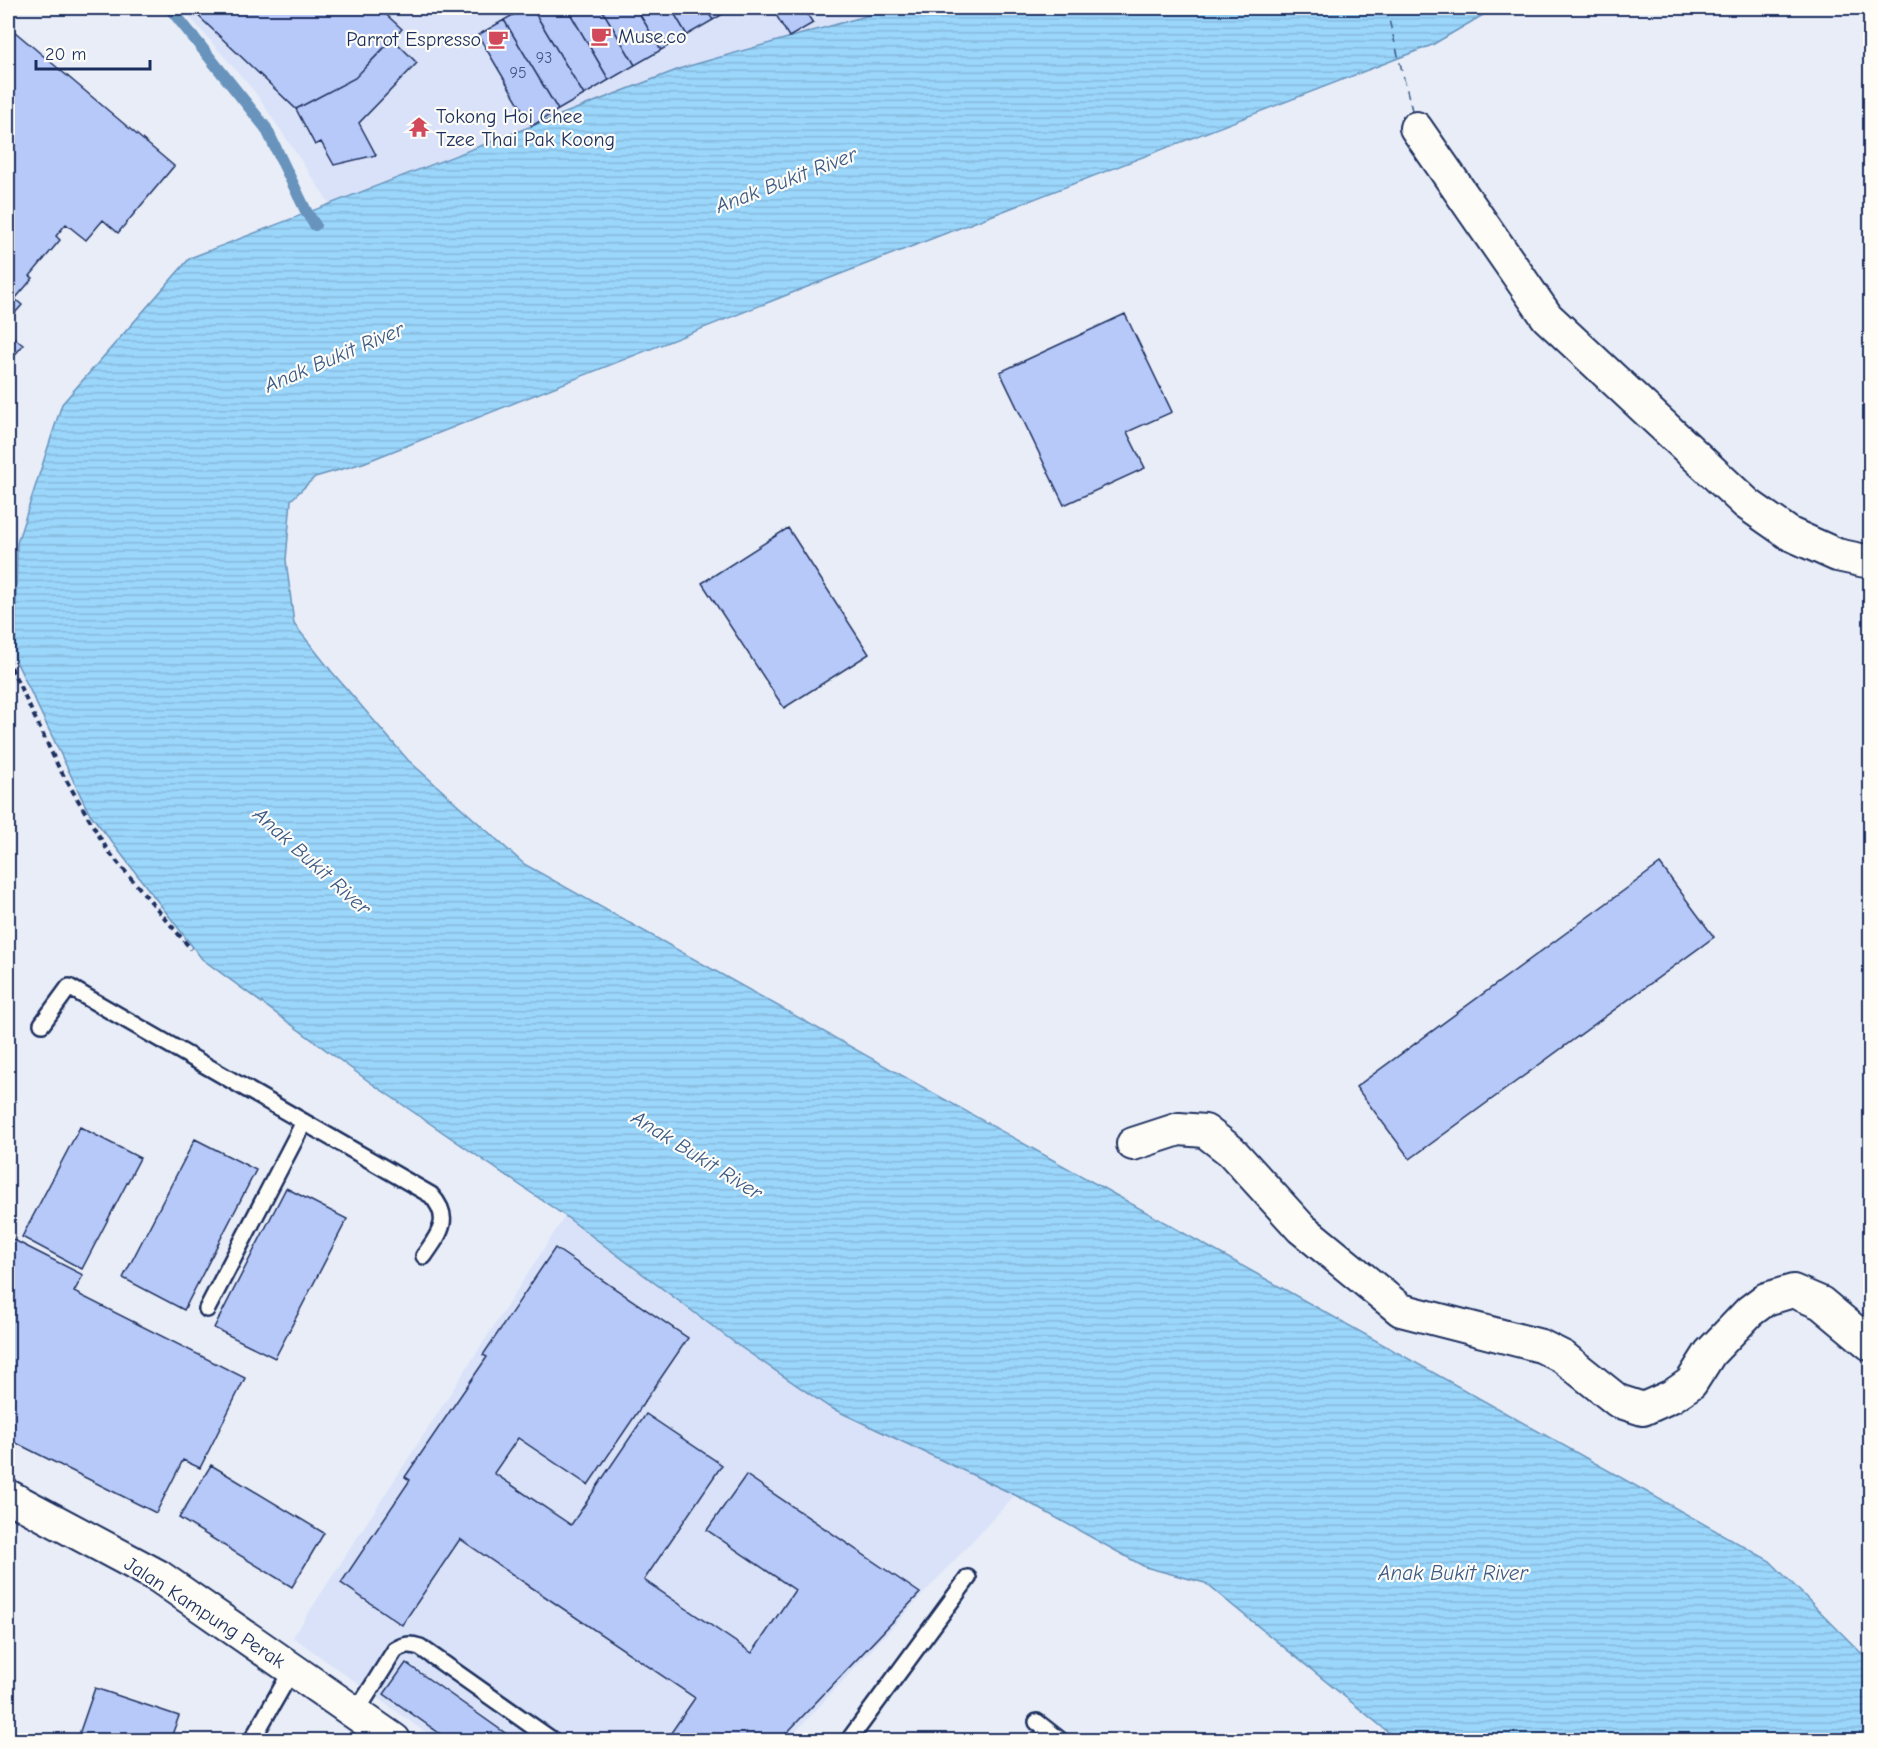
<svg xmlns="http://www.w3.org/2000/svg" width="1878" height="1748" viewBox="0 0 1878 1748" font-family="'Comic Neue',sans-serif">
  <style>
    .built { fill: #d9e2f8 }
    .water { fill: url(#water-rules); stroke: #6893bc; stroke-width: 1.5 }
    .lines { fill: none; stroke-linecap: round; stroke-linejoin: round }
    .stream { stroke: #6893bc; stroke-width: 12 }
    .ferry { stroke: #3b5985; stroke-width: 1.5; stroke-dasharray: 8 6; stroke-linecap: butt }
    .building { fill: #b7c9f9; stroke: #1b2f5e; stroke-width: 1.5 }
    .service-casing { stroke: #1b2f5e; stroke-width: 20 }
    .minor-casing { stroke: #1b2f5e; stroke-width: 36 }
    .path { stroke: #1b2f5e; stroke-width: 4; stroke-dasharray: 6 4.5; stroke-linecap: butt }
    .service { stroke: #fdfcf7; stroke-width: 15 }
    .minor { stroke: #fdfcf7; stroke-width: 32 }
    .labels { text-anchor: middle; stroke-width: 4.5; stroke-linejoin: round; paint-order: stroke }
    .number-label { font-size: 16px; fill: #425685 }
    .poi-label { font-size: 20px; fill: #1b2f5e; stroke: #fdfcf7; text-anchor: start }
    .street-label { font-size: 20px; fill: #1b2f5e; stroke: #fdfcf7 }
    .water-label { font-size: 21px; font-style: italic; fill: #3b5985; stroke: #fdfcf7 }
  </style>
  <defs>
    <pattern id="water-rules" width="6" height="5" patternUnits="userSpaceOnUse" patternTransform="scale(1.5)"><rect width="6" height="5" fill="#9bd6fb"/><path d="M0 2.5h6" fill="none" stroke="#85b8da"/></pattern>
  </defs>
  <rect width="100%" height="100%" fill="#e8edf8"/>
  <filter id="ink" filterUnits="userSpaceOnUse"><feTurbulence type="fractalNoise" baseFrequency=".0167" numOctaves="2"/><feDisplacementMap in="SourceGraphic" scale="12" xChannelSelector="R" yChannelSelector="G"/><feConvolveMatrix kernelMatrix="1 2 1 2 8 2 1 2 1" color-interpolation-filters="sRGB"/></filter>
  <g filter="url(#ink)">
    <path class="built" d="M182,8H894L682,68L330,204L255,92Z
      M565,1216L677,1301L829,1407L1015,1495L788,1740H436L293,1637Z"/>
    <path class="water" d="M894,8H1495L1432,45L807,287L363,463L315,477L291,500L286,560L294,624L332,672L408,760L524,864L1770,1561L1870,1662V1740H1398L1205,1583L1145,1567L1015,1495L829,1407L739,1346L565,1216L371,1083L202,959L88,811L15,659L17,543L62,404L190,258L682,68Z"/>
    <g class="lines">
      <path class="stream" d="M170,8L266,128L307,213L315,225"/>
      <path class="ferry" d="M1386,8L1413,114"/>
    </g>
    <path class="building" d="M190,8H379L402,29L355,78L296,109Z
      M525,8H532L584,95L558,110L504,20Z
      M532,8H567L609,80L584,95Z
      M567,8H601L635,65L609,80Z
      M601,8H636L661,50L635,65Z
      M636,8H671L687,35L661,50Z
      M671,8H705L713,20L687,35Z
      M705,8H733L713,20Z
      M772,8H803L813,23L789,37Z
      M504,20L558,110L532,126L478,35Z
      M8,26L174,166L118,233L103,220L86,240L66,224L56,236L60,240L30,276L33,278L15,299L22,305L8,321Z
      M393,39L417,63L359,123L376,155L334,165L321,142L315,145L296,109L355,78Z
      M1125,314L1172,412L1127,432L1145,468L1064,505L1000,372Z
      M8,333L23,345L8,363Z
      M788,528L869,654L784,708L702,583Z
      M1660,864L1714,937L1410,1159L1356,1087Z
      M80,1127L140,1158L82,1269L22,1237Z
      M195,1139L256,1170L184,1310L123,1278Z
      M286,1188L347,1219L275,1358L214,1328Z
      M8,1237L83,1275L74,1292L245,1378L200,1468L183,1460L156,1513L8,1439Z
      M555,1248L688,1338L588,1485L518,1438L494,1473L571,1525L646,1414L722,1465L644,1580L752,1653L795,1590L707,1530L746,1475L920,1593L780,1740H666L695,1698L460,1539L402,1625L341,1583L410,1480L405,1477L487,1357L483,1355Z
      M211,1465L324,1533L292,1587L179,1518Z
      M406,1663L515,1740H449L384,1694Z
      M95,1688L179,1716L170,1740H77Z"/>
    <g class="lines">
      <g class="service-casing">
        <path id="service" d="M42,1024L69,987L431,1195C453,1219 439,1234 424,1256
          M207,1309L304,1122
          M355,1714L395,1650C404,1644 410,1644 420,1647L552,1740
          M1037,1722L1060,1740
          M252,1740L292,1670
          M849,1740L968,1578"/>
      </g>
      <g class="minor-casing">
        <path id="minor" d="M1416,128L1547,317L1747,504L1790,534L1837,555L1870,562
          M1133,1144L1179,1129L1205,1131L1231,1151L1301,1228L1401,1310L1541,1346L1563,1357L1618,1401L1643,1409L1672,1396L1691,1383L1710,1353L1750,1311L1766,1299L1793,1291L1821,1303L1870,1344
          M8,1496L158,1576L394,1740"/>
      </g>
      <path class="path" d="M8,657L13,672L58,766L108,851L191,949"/>
      <use href="#service" class="service"/>
      <use href="#minor" class="minor"/>
    </g>
  </g>
  <defs>
    <g id="cafe-bare" transform="scale(1.62)"><path d="M-5.5-4.5H6V0H3Q3 3.5 0 3.5H-2.5Q-5.5 3.5-5.5 0ZM3-3.2v2h1.7v-2ZM-6 4.5H4V6H-6Z" fill="#d1495b" stroke="#fdfcf7" stroke-width="2.5" paint-order="stroke"/></g>
    <g id="temple-bare" transform="scale(1.62)"><path d="M0-6L5-2H3V0L6.5 2.5H4V6H1.5V3h-3V6H-4V2.5H-6.5L-3 0V-2H-5Z" fill="#d1495b" stroke="#fdfcf7" stroke-width="2.5" paint-order="stroke"/></g>
  </defs>
  <g fill-rule="evenodd">
    <use href="#cafe-bare" x="601" y="36"/>
    <use href="#cafe-bare" x="498" y="39"/>
    <use href="#temple-bare" x="419" y="127"/>
  </g>
  <g class="labels">
    <g class="number-label">
      <text x="544" y="63">93</text>
      <text x="518" y="78">95</text>
    </g>
    <g class="poi-label">
      <text x="618" y="43">Muse.co</text>
      <text x="481" y="46" text-anchor="end">Parrot Espresso</text>
      <text x="436" y="123">Tokong Hoi Chee<tspan x="436" dy="23">Tzee Thai Pak Koong</tspan></text>
    </g>
    <g class="street-label">
      <text transform="translate(205 1612) rotate(33)" y="7">Jalan Kampung Perak</text>
    </g>
    <g class="water-label">
      <text transform="translate(786 180) rotate(-21)" y="7">Anak Bukit River</text>
      <text transform="translate(334 357) rotate(-23)" y="7">Anak Bukit River</text>
      <text transform="translate(312 861) rotate(42)" y="7">Anak Bukit River</text>
      <text transform="translate(697 1155) rotate(32)" y="7">Anak Bukit River</text>
      <text x="1453" y="1580">Anak Bukit River</text>
    </g>
  </g>
  <rect width="1878" height="1748" fill="none" stroke="#fdfcf7" stroke-width="30"/>
  <rect x="15" y="15" width="1848" height="1718" fill="none" stroke="#1b2f5e" stroke-width="2" filter="url(#ink)"/>
  <path d="M36 60v9h114v-9" fill="none" stroke="#1b2f5e" stroke-width="3"/>
  <text x="45" y="60" font-size="18" fill="#1b2f5e" stroke="#fdfcf7" stroke-width="4.5" paint-order="stroke">20 m</text>
</svg>
